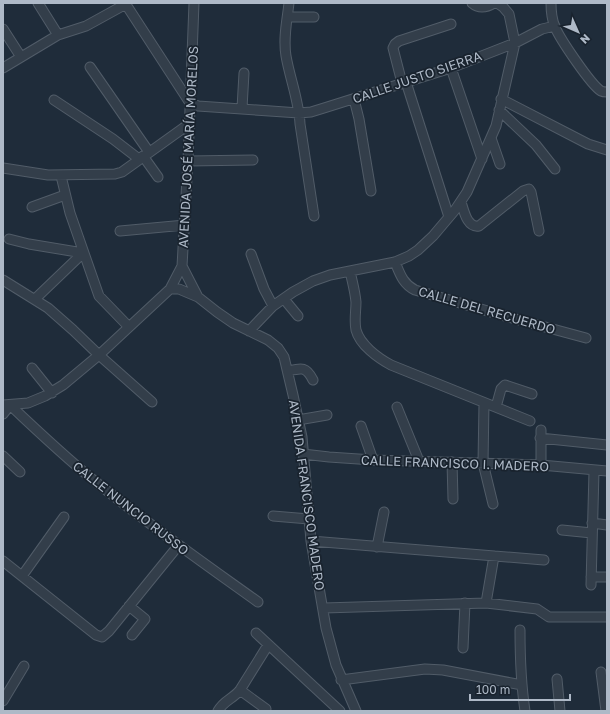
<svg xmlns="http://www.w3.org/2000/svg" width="610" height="714" viewBox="0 0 610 714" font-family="'Golos Text',sans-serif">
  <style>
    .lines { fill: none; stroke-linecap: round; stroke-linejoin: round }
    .minor-casing { stroke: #515c68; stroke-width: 11 }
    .minor { stroke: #333e4a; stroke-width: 9 }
    .labels { text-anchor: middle; stroke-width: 3.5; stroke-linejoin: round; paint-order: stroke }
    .street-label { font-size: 13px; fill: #aeb9c7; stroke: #19232e }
  </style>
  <rect width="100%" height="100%" fill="#1f2c3a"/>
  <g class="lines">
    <g class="minor-casing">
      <path id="minor" d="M38,3L58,35
        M125,3L190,103L198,106L299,113L311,112L324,108L451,68L515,43L542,29L555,26
        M289,3C287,21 283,38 286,56C290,79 299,101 300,124L314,216
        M472,3C479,9 486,8 494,3
        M551,3C551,11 552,20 555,27C560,39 591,85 601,91C603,92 605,92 607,92
        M288,17H314
        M3,29L21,57
        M90,67L149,152
        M3,68L58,35L86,26L126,4
        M451,68L482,159
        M406,82L449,217
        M402,83L393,48L395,44L399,41L451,24
        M354,99L359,119L371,191
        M501,99L588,144L607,150
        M54,100L113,139L139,159
        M242,108L244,73
        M499,110L536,145L555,169
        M491,138L500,164
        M143,156L158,177
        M188,161L253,160
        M3,168L48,175L115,174L122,172L189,124
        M61,176L70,213L99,296L129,327
        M461,202C464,211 467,228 479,226L523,191L529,189L531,192L539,231
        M32,207L65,195
        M120,231L185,225
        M9,239L29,244L83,253
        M251,254L264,289L273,306
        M395,262C400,274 403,284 415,290L512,318L586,338
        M182,266L198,297
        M350,271C352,281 355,291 356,302C356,311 354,321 356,330C360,345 378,358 391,365L530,421
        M3,280L48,308L73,330L99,355L152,402
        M170,289H179L198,297L217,312L233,323L268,340L278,348L284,357L293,395L302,437L311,541L326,628L336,665L356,711
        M35,299L83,253
        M284,299L298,316
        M249,331L273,306L293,292L313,281L330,275L395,262L409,256L418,250L433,236L455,210L467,192L496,126L515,43L509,14L503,7L497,3
        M32,368L52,393
        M288,371C301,368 306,366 313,380
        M484,403L483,463L493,504
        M3,405L28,403L45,396L63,385L99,355L170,289L182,266L188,161L194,3
        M397,407L419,461
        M496,407L501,389L505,385L532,394
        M3,414L10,405C40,433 69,461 101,486C152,527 205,564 258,602
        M298,420L327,415
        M361,426L373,460
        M541,430V465
        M540,438L607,445
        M303,454L329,457L373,460L541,465L607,471
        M3,456L20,472
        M452,462L453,499
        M273,516L309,519
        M592,523L607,525
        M562,530L592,533
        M311,541L544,560
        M377,547L384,512
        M3,561L96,635L102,637L109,631L178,546
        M22,576L64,517
        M591,577H607
        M591,585L594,471
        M486,603L494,556
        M129,606L145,619L132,635
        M324,608L486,603L537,609L549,617H607
        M520,630C520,657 521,684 525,711
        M256,633L340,711
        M463,648L465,603
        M601,672L606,711
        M557,679L560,711
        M341,680L425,669L443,670L522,685
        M240,690L266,709
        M3,701L24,666
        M218,711C224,700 233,699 240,690L268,645"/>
    </g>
    <use href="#minor" class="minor"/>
  </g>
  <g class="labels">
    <g class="street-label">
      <text transform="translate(417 77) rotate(-19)" y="5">CALLE JUSTO SIERRA</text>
      <text transform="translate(188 147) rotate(-87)" y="5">AVENIDA JOSÉ MARÍA MORELOS</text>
      <text transform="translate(487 310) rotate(16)" y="5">CALLE DEL RECUERDO</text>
      <text transform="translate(455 463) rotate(2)" y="5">CALLE FRANCISCO I. MADERO</text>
      <text transform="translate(307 495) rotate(82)" y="5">AVENIDA FRANCISCO MADERO</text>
      <text transform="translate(131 508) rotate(38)" y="5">CALLE NUNCIO RUSSO</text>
    </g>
  </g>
  <rect width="610" height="714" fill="none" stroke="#aeb9c7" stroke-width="8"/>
  <g transform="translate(578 32) rotate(135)" stroke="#19232e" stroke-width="3" paint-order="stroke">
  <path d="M0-3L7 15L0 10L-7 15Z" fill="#aeb9c7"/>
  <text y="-6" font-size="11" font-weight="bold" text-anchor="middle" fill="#aeb9c7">N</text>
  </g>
  <path d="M470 694v6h100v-6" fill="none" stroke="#aeb9c7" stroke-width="2"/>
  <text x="476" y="694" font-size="12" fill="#aeb9c7" stroke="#19232e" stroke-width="3" paint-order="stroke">100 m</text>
</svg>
